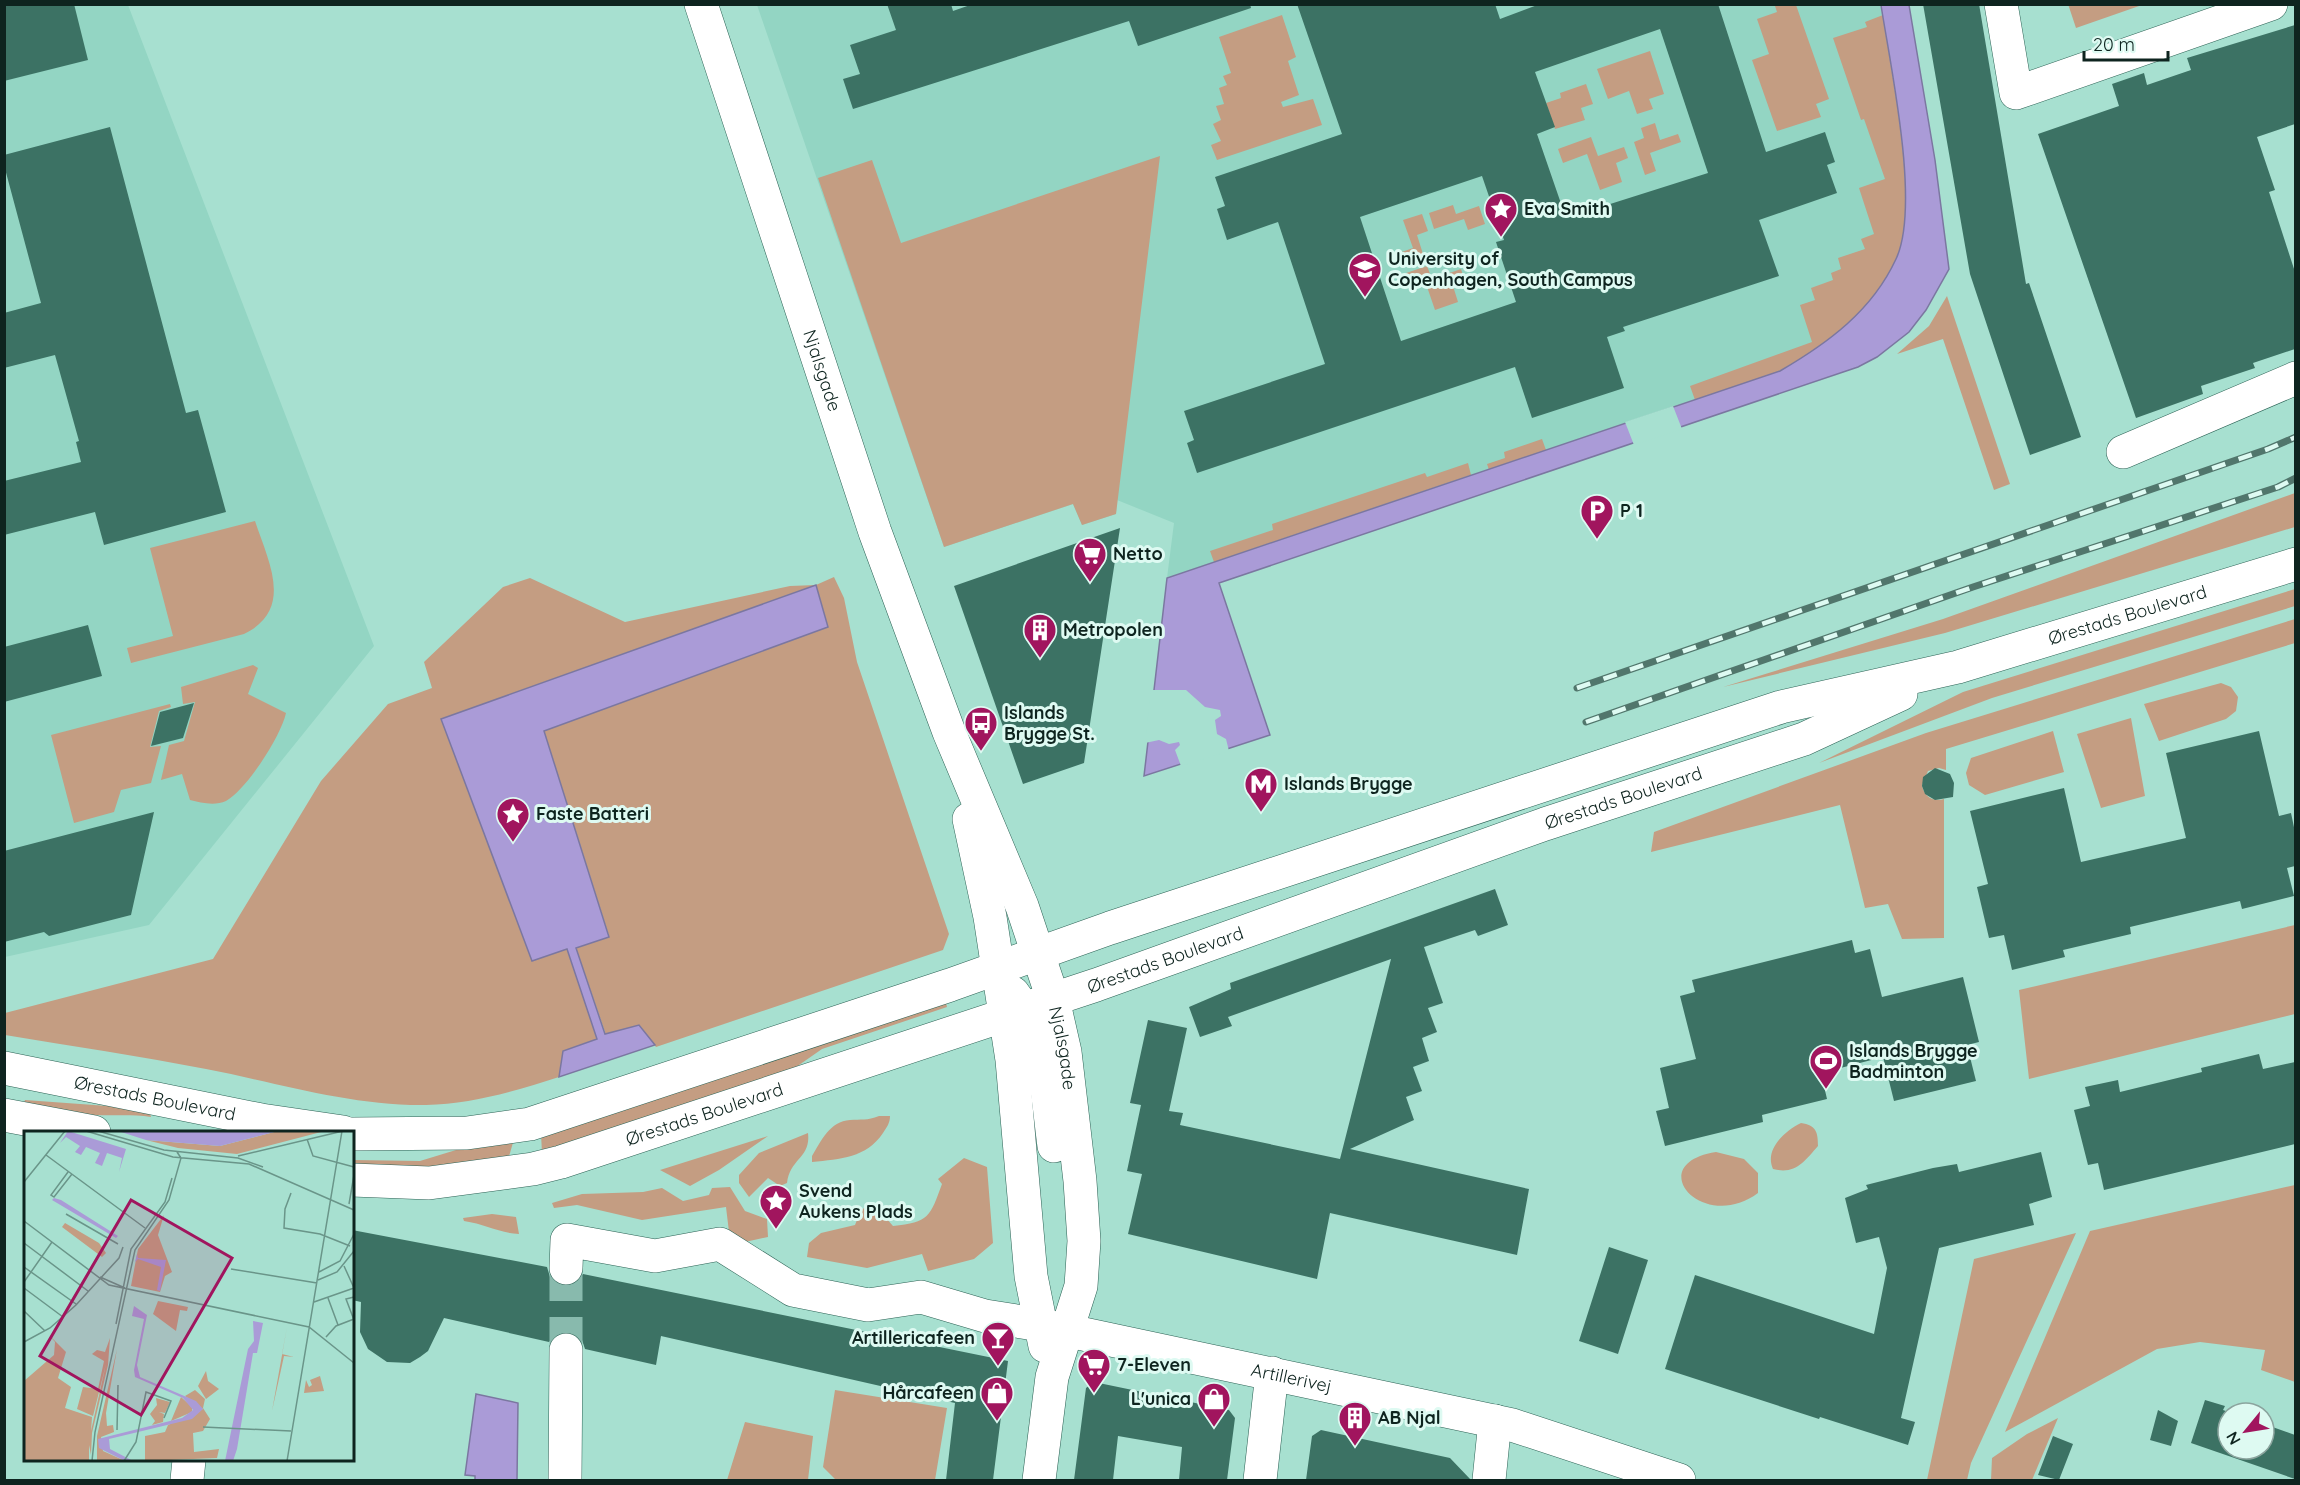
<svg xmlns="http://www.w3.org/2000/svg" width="2300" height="1485" viewBox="0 0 2300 1485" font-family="Quicksand,sans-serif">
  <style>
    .built { fill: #93d5c3 }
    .green { fill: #c49d82 }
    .water { fill: #aa9bd7; stroke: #7b77a0; stroke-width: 1.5 }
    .pier { fill: #a7e0d0 }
    .building { fill: #3c7264; fill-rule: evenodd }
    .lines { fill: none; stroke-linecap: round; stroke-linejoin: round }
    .minor-tunnel { stroke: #88baad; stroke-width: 33; stroke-dasharray: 33 16; stroke-linecap: butt }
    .minor-casing { stroke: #2c6255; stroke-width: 34 }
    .tertiary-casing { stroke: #2c6255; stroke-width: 34 }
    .minor { stroke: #fff; stroke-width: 33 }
    .tertiary { stroke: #fff; stroke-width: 33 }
    .rail-casing { stroke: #51766c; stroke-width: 7 }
    .rail { stroke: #defaf2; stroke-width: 4.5; stroke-dasharray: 14; stroke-linecap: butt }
    .labels { text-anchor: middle; stroke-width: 6; stroke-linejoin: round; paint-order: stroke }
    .poi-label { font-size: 18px; font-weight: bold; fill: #0e241f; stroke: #defaf2; text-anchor: start }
    .street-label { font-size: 18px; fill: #0e241f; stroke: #defaf2 }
    .inset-road { fill: none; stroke: #6a9589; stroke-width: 1.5 }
    .view { fill: #a1155e; fill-opacity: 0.15; stroke: #a1155e; stroke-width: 3 }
    .inset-edge { fill: none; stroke: #0e241f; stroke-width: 3 }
  </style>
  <rect width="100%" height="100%" fill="#a7e0d0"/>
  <path class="built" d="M4,5H128L374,646L149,925L5,957Z
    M757,5H1881L1904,164L1880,286L1780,371L1167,578L1174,523L1117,500L1116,514L1082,525L1073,504L944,547Z"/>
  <path class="green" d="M2068,4H2142V5L2076,28Z
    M1780,5H1796L1829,99L1816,104L1821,117L1777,131L1752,60L1769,54L1757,19L1777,12L1775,6Z
    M1282,15L1296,57L1288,61L1299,95L1281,102L1283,107L1313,99L1322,125L1217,160L1211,145L1221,141L1213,124L1221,120L1216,106L1224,104L1219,88L1227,85L1223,76L1231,73L1219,37Z
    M1883,15C1891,74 1920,206 1897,258C1874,308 1829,346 1781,370C1754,383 1723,391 1695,400L1690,386L1812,342L1800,305L1815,300L1811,288L1833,280L1831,273L1841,269L1838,258L1865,249L1861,239L1874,234L1859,188L1885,179L1864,119L1861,120L1833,38L1867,27L1865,22Z
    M1650,51L1664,94L1649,99L1653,109L1637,114L1629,91L1608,99L1597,69Z
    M1586,84L1593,104L1581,108L1585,120L1555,129L1546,103L1561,98L1560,93Z
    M1655,123L1660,140L1678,134L1681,142L1650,153L1656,171L1645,175L1634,142L1644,138L1641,128Z
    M1591,137L1598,156L1624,147L1628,158L1616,163L1622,182L1600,190L1587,154L1563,163L1558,149Z
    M1160,156L1116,514L1082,525L1073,504L944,547L818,178L872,160L901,243Z
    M1453,205L1456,214L1479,206L1485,224L1468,230L1464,219L1434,229L1429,213Z
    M1422,214L1428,231L1417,235L1423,254L1401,262L1399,253L1413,248L1403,220Z
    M1427,266L1432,279L1461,269L1465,282L1453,286L1458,302L1435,310L1424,278L1403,285L1400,275Z
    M1947,296L2010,484L1994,490L1943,339L1897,354L1929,326Z
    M1542,439L1546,450L1489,470L1487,464L1505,458L1504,452Z
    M1468,463L1471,475L1214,562L1210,551L1273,530L1272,524L1425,473L1427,477Z
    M2295,493V527L1945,633L1723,687L1943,619Z
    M255,521C268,561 295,609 244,634L131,663L127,648L173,636L150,548Z
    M834,577L844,598L857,662L949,934L943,950L656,1047L639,1025L606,1035L576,948L609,936L544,731L828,627L816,585L441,719L532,961L567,949L597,1039L563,1051L559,1077C516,1091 471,1104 426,1105C351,1106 279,1083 206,1069C139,1056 72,1046 5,1035V1013L213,959L321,781L388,704L432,688L424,662L503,587L530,578L625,622L790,586L816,585Z
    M2295,589V606L1992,698L1819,763L1963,692Z
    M2295,619V643L1946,749V770L1939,768L1928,771L1922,785C1924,797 1933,802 1944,799V938L1902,939L1888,904L1865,908L1840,805L1651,852L1654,832L1926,733Z
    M253,665L258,668L248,694L286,713C281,736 247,789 226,801C215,806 201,803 190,800L182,774L161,780L169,745L184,741L195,702L183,704L181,687Z
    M2221,683L2231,687L2238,697L2236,711L2226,719L2159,741L2144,704Z
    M170,704L171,707L159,711L150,747L161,746L151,783L121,790L114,812L74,823L51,735Z
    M2131,718L2145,796L2101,808L2077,734Z
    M2053,731L2064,772L1985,795L1969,785L1966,773L1971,758Z
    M2295,925V1014L2029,1079L2019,990Z
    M945,999L947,1007L822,1049L789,1072L542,1153L541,1134Z
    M25,1100L149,1109L151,1117C132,1114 114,1116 95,1115C71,1114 48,1108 24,1103Z
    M879,1116H890C890,1123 887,1127 883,1133C866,1158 841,1159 812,1162V1156C821,1141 830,1121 850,1120C861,1119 867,1121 879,1116Z
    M1801,1123C1816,1125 1818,1132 1818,1146C1804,1162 1795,1175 1773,1169C1764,1149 1785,1131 1801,1123Z
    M808,1133C811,1158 790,1158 787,1183L780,1186L768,1178L749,1197L739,1183V1175L759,1153Z
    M768,1136L719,1170L690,1186L660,1170Z
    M514,1139L508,1160L409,1169L353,1167V1160L420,1161L456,1150Z
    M1716,1152L1744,1159L1758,1173V1193C1703,1234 1641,1164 1716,1152Z
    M964,1158L987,1167L993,1243L974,1259L928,1271L922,1254L867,1268L807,1257L809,1243L821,1233L855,1225L861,1210L873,1203L893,1226C929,1222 930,1217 942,1184L938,1179Z
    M2295,1185V1382L2261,1370L2265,1350L2200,1342L2157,1349L2005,1432L2090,1231Z
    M730,1187L745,1211L767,1219L768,1237L745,1242L729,1232L726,1207L642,1220L577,1205L554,1208L552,1203L582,1194L643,1192L662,1188L683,1201L709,1195L712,1188Z
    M492,1214L516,1217L519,1234C499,1233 485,1224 464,1221L463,1218Z
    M2076,1233L1971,1463L1967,1480H1927L1974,1259Z
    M835,1390L947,1408L935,1480H836L823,1467Z
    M2058,1418L2032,1480H1991L1992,1458L2027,1434Z
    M745,1422L813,1436L808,1480H727Z"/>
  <path class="water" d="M1881,5H1909L1935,160L1949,269L1926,310L1909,332L1877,357L1858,367L1219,583L1270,735L1144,776L1167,578L1780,371C1828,343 1872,311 1896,259C1921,206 1890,64 1881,5Z
    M816,585L828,627L544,731L609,937L576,948L605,1034L639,1025L655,1045L559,1077L563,1051L597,1039L567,949L532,961L441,719Z
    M476,1394L518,1403L517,1480H475V1476L465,1475Z"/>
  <path class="pier" d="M1673,406L1682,429L1634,445L1625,422Z
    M1151,690H1186L1205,707L1220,710L1221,716L1215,720L1217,734L1226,739L1229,751L1181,766L1175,750L1180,745L1179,742L1169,744L1159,740L1145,743Z"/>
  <path class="building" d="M4,4H74L88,60L4,81Z
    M887,4H951L953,11L973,4H1250L1251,8L1138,46L1129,21L853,109L843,79L860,74L850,45L896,30Z
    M1297,4H1495L1500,19L1540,4H1718L1766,152L1825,132L1835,162L1827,165L1837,193L1759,220L1779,276L1623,327L1625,331L1607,337L1624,388L1532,418L1515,367L1197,473L1187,443L1194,440L1184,411L1325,364L1278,222L1227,240L1217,209L1225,206L1215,177L1342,134ZM1660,29L1708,173L1566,218L1537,134L1555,127L1535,72ZM1482,176L1504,240L1496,242L1516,302L1401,341L1360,217Z
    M1923,4H1979L2026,284L2029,283L2081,437L2030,455L1970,274Z
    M2295,25V124L2257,137L2275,190L2269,192L2295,272V349L2253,363L2255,368L2201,386L2203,394L2136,418L2038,134L2119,106L2112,84L2144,73L2147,85L2191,70L2187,58Z
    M110,127L186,413L198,410L226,512L104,545L95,512L4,535V481L81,462L76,442L79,441L55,355L4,368V313L41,303L4,165V155Z
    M1120,528L1084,763L1023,784L954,586Z
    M88,625L102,676L4,702V647Z
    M194,703L183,738L151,746L160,712Z
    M2259,731L2279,816L2291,813L2295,832V866L2287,868L2294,896L2242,909L2240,901L2130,927L2131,934L2063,950L2065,957L2012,970L2004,935L1989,938L1977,887L1988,884L1970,811L2064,788L2081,862L2186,838L2166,753Z
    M1935,768L1950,774L1954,783L1953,797L1935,800L1925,794L1922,786L1923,777Z
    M154,812L131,915L49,936L44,932L4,942V851Z
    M1495,889L1508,925L1478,936L1475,930L1424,947L1443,1003L1428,1008L1437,1032L1422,1038L1429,1061L1413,1067L1422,1091L1406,1097L1414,1120L1350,1149L1529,1189L1517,1255L1330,1213L1317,1279L1128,1234L1142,1174L1127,1171L1141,1105L1130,1103L1148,1020L1187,1028L1169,1111L1183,1113L1180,1125L1340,1159L1391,959L1228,1017L1232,1026L1200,1037L1189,1007L1231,989L1230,983Z
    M1852,940L1855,953L1870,949L1882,997L1963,977L1979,1042L1967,1045L1976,1081L1894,1101L1883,1057L1821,1073L1827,1099L1762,1115L1763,1122L1665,1146L1656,1111L1669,1108L1660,1068L1696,1059L1680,996L1695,992L1692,980Z
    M2259,1054L2263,1069L2295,1062V1144L2104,1190L2098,1163L2088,1165L2074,1110L2090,1106L2085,1087L2118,1080L2120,1092L2202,1072L2201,1068Z
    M2041,1152L2052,1197L2029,1204L2034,1225L1939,1248L1901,1418L1915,1422L1908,1445L1820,1417L1819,1419L1665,1369L1695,1275L1874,1334L1887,1268L1879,1237L1856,1243L1845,1198L1868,1189L1866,1185L1933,1168L1957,1164L1959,1172Z
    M352,1230L547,1267L550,1277L556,1284L565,1287L575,1284L583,1274L1008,1361L993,1480H946L955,1403L661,1336L656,1365L585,1349L582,1340L576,1334L567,1331L556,1334L549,1342L444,1318L428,1351L420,1357L410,1363L387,1362L368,1349L360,1332L361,1302L352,1300Z
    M1609,1247L1648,1260L1618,1354L1579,1341Z
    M1094,1382L1229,1410L1235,1418L1227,1480H1179L1182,1447L1118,1436L1113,1480H1074L1086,1388Z
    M2205,1400L2225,1406L2223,1410L2231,1413H2228V1449H2264V1424L2295,1435V1479L2191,1443Z
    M2158,1410L2178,1421L2171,1446L2150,1440Z
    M1321,1430L1450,1458L1471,1480H1306L1312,1436Z
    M2053,1436L2073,1444L2059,1480L2038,1475Z"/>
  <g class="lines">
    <path class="minor-tunnel" d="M566,1350V1268"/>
    <g class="minor-casing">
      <path id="minor" d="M2001,4L2016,93L2271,4
        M2123,452L2296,378
        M566,1268L567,1240L655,1256L720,1244L793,1290L868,1305L921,1297L985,1316L1041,1325
        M187,1480L189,1460
        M565,1480L566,1350
        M1260,1480L1272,1373
        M1489,1480L1495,1421"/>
    </g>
    <g class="tertiary-casing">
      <g id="tertiary">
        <path id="s1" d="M701,4L875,532L949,732L1022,906L1053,999L1065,1052L1080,1181L1084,1241L1081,1286L1052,1377L1039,1480"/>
        <path d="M969,819L990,917L1012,1060L1031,1276L1045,1346"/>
        <path d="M1013,993C1046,1036 1047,1094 1054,1146"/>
        <path id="s2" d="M4,1068L261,1120L343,1132"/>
        <path d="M4,1115L94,1132"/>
        <path id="s3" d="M352,1134L467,1133L530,1124L950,985L1110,928L1781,707L1958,667L2296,564"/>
        <path id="s4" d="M352,1180L429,1183L533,1169L561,1162L1096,985L1545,824L1804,739L1901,694"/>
        <path id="s5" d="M1041,1325L1512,1425L1679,1480"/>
      </g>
    </g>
    <use href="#minor" class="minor"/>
    <use href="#tertiary" class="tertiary"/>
    <g class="rail-casing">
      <path id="rail" d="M1577,688L2268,449L2296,437
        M1586,722L1973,587L2278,487L2296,478"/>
    </g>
    <use href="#rail" class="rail"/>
  </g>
  <defs>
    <g id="sight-pin" transform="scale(1.725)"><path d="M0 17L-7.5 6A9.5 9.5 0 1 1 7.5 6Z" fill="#a1155e" stroke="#defaf2"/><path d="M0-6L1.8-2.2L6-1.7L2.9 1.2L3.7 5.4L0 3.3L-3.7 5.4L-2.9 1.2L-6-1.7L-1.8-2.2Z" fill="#fff"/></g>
    <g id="university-pin" transform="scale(1.725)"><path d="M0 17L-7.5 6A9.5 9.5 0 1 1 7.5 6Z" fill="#a1155e" stroke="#defaf2"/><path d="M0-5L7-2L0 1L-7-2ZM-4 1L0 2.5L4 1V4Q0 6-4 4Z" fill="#fff"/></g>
    <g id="parking-pin" transform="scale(1.725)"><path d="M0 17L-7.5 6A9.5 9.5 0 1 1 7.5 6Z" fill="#a1155e" stroke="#defaf2"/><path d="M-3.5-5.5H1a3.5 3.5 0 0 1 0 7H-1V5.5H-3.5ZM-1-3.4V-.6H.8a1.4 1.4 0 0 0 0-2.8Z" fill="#fff"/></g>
    <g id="supermarket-pin" transform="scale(1.725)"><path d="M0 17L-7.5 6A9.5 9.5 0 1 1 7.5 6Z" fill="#a1155e" stroke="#defaf2"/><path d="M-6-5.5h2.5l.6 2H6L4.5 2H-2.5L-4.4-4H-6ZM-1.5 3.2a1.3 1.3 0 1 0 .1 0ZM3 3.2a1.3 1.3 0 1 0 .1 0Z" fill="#fff"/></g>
    <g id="building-pin" transform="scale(1.725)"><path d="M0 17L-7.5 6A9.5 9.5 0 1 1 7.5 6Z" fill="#a1155e" stroke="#defaf2"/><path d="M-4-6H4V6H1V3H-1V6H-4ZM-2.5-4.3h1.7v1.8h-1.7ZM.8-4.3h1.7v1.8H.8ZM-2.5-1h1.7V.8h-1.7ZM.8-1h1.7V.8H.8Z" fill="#fff"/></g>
    <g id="bus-pin" transform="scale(1.725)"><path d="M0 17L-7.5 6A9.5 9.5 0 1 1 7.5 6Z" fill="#a1155e" stroke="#defaf2"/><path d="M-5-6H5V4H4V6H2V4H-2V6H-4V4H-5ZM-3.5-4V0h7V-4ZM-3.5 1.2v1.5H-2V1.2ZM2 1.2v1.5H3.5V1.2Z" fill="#fff"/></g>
    <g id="metro-pin" transform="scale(1.725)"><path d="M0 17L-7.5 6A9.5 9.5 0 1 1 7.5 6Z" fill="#a1155e" stroke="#defaf2"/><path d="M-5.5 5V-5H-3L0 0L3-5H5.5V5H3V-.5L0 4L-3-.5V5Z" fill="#fff"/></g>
    <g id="stadium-pin" transform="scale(1.725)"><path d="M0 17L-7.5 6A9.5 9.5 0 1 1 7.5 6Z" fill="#a1155e" stroke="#defaf2"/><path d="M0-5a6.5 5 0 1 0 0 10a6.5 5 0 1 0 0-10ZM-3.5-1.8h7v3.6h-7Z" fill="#fff"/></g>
    <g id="bar-pin" transform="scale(1.725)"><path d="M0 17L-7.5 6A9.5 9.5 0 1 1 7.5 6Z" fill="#a1155e" stroke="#defaf2"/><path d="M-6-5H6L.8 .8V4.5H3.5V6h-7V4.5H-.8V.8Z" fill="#fff"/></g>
    <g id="shop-pin" transform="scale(1.725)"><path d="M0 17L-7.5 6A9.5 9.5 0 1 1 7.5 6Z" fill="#a1155e" stroke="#defaf2"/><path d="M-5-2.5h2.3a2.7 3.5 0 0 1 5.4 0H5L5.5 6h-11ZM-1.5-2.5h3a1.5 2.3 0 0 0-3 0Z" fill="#fff"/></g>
  </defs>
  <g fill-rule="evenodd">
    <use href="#sight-pin" x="1501" y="209"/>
    <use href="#university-pin" x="1365" y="269"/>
    <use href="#parking-pin" x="1597" y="511"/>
    <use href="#supermarket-pin" x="1090" y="554"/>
    <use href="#building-pin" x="1040" y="630"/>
    <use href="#bus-pin" x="981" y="723"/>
    <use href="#metro-pin" x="1261" y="784"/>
    <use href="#sight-pin" x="513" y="814"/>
    <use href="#stadium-pin" x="1826" y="1061"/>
    <use href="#sight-pin" x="776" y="1201"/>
    <use href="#bar-pin" x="998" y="1338"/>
    <use href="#supermarket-pin" x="1094" y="1365"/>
    <use href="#shop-pin" x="997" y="1393"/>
    <use href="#shop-pin" x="1214" y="1399"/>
    <use href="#building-pin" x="1355" y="1418"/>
  </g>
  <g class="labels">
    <g class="poi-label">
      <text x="1524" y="215">Eva Smith</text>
      <text x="1388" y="265">University of<tspan x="1388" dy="21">Copenhagen, South Campus</tspan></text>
      <text x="1620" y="517">P 1</text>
      <text x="1113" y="560">Netto</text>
      <text x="1063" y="636">Metropolen</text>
      <text x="1004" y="719">Islands<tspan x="1004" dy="21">Brygge St.</tspan></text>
      <text x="1284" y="790">Islands Brygge</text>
      <text x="536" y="820">Faste Batteri</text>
      <text x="1849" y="1057">Islands Brygge<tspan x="1849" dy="21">Badminton</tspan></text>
      <text x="799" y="1197">Svend<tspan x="799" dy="21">Aukens Plads</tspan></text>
      <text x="975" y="1344" text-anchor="end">Artillericafeen</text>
      <text x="1117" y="1371">7-Eleven</text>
      <text x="974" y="1399" text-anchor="end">Hårcafeen</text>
      <text x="1191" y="1405" text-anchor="end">L'unica</text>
      <text x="1378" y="1424">AB Njal</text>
    </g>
    <g class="street-label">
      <text dy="6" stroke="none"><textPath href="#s1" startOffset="386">Njalsgade</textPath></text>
      <text dy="6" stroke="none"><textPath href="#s3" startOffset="1856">Ørestads Boulevard</textPath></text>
      <text dy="6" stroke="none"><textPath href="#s4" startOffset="1334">Ørestads Boulevard</textPath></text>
      <text dy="6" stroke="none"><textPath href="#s4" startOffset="848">Ørestads Boulevard</textPath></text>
      <text dy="6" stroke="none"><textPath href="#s1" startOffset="1106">Njalsgade</textPath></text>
      <text dy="6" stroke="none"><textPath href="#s2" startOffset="154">Ørestads Boulevard</textPath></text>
      <text dy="6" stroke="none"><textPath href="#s4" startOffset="362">Ørestads Boulevard</textPath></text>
      <text dy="6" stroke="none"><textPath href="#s5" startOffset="256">Artillerivej</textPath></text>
    </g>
  </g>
  <g transform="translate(24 1131)">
    <rect width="330" height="330" fill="#a7e0d0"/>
    <path d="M254,0H301L213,23L154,17L122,9L196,15ZM140,84L134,104L148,141L141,145L136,161L107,155L114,118ZM41,92L75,112L82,122L78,126L38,96ZM134,170L164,176L163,180L156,179L152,200L129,183ZM263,196L258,223L270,226L260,225L248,280ZM25,204L42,221L34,247L47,256L41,277L68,286L67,300L82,233L69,285L53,278L59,256L74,258L80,230L68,223L73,219L81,221L86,207L84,234L68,302L67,324L65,314V330H0V250L30,224L31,211ZM93,218L82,282L83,295L89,294L90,301L77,306L79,320L99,329L73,330V305ZM182,240L184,250L195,258L182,268L174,255ZM296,245L300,260L280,262L282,249L285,256L288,254L286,249ZM171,259L181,268L179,277L186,288L179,300L169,302L170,321L195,318L193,327L121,330V305L141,301L144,294L179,278L161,265ZM157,266L168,276V281L147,290ZM132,267L146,271L141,282L135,281L140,283L139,291L128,294L131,290L126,283L133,274Z" fill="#c49d82"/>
    <path d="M44,0L102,18L95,41L98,27L83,22L78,35L71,32L76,22L62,16L57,24L51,21L56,15L42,6L36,12ZM94,0H254L196,15L122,9ZM30,67L37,69L94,105L92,107L28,69ZM113,123L114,127L142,129L136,160L133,159L137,136L114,128L111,131ZM110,175L123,184L113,234L116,246L172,270L179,278L168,288L85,308L86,318L109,330H101L75,317L74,308L158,287L169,279L159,267L111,246L110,239L120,188L108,185ZM229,190L239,192L233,222H229L213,318L209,330H201L224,218L230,210Z" fill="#aa9bd7"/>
    <path class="inset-road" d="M62,0L149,26L225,33L330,79M74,0L140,19L214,27L239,36M283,8L289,25L330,36M22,24L121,97M214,25L319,0M44,41L27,64L30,66L48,43M0,51L41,0M267,62L261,78L260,97L296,103L326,115M325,73L330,44M42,83L94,113M0,90L85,154L285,196L330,232M0,112L64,160M320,135L330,157M0,136L52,173M207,138L293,152M295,141L316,130L330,103M76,146L101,157M294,149L313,141L330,120M0,151L28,111M0,157L39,186M304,167L314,194M290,171L330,157M0,180L21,200M330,189L322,168L330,166M92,193L107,118L141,71L148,47M302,206L312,195L330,188M0,211L26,197L52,174L95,127L99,116M179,296L267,300M93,299L94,254M68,330L71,301L111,119L145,69L157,27L153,21M100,330L112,311L122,261L147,270L140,287M263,330L318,0"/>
    <path class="view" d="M107,69L208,127L117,284L16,225Z"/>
    <rect width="330" height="330" class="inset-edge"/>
  </g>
  <rect width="2300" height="1485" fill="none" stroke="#0e241f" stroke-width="12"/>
  <g transform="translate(2246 1431) rotate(240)"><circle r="28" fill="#defaf2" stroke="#8ba49e" stroke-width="1.5"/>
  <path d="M0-4.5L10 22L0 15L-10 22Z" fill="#a1155e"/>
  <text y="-9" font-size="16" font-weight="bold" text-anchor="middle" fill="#0e241f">N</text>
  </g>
  <path d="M2084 51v9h84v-9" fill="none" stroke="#0e241f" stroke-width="3"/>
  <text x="2093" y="51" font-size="18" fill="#0e241f" stroke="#defaf2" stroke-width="4.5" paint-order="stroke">20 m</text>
</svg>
